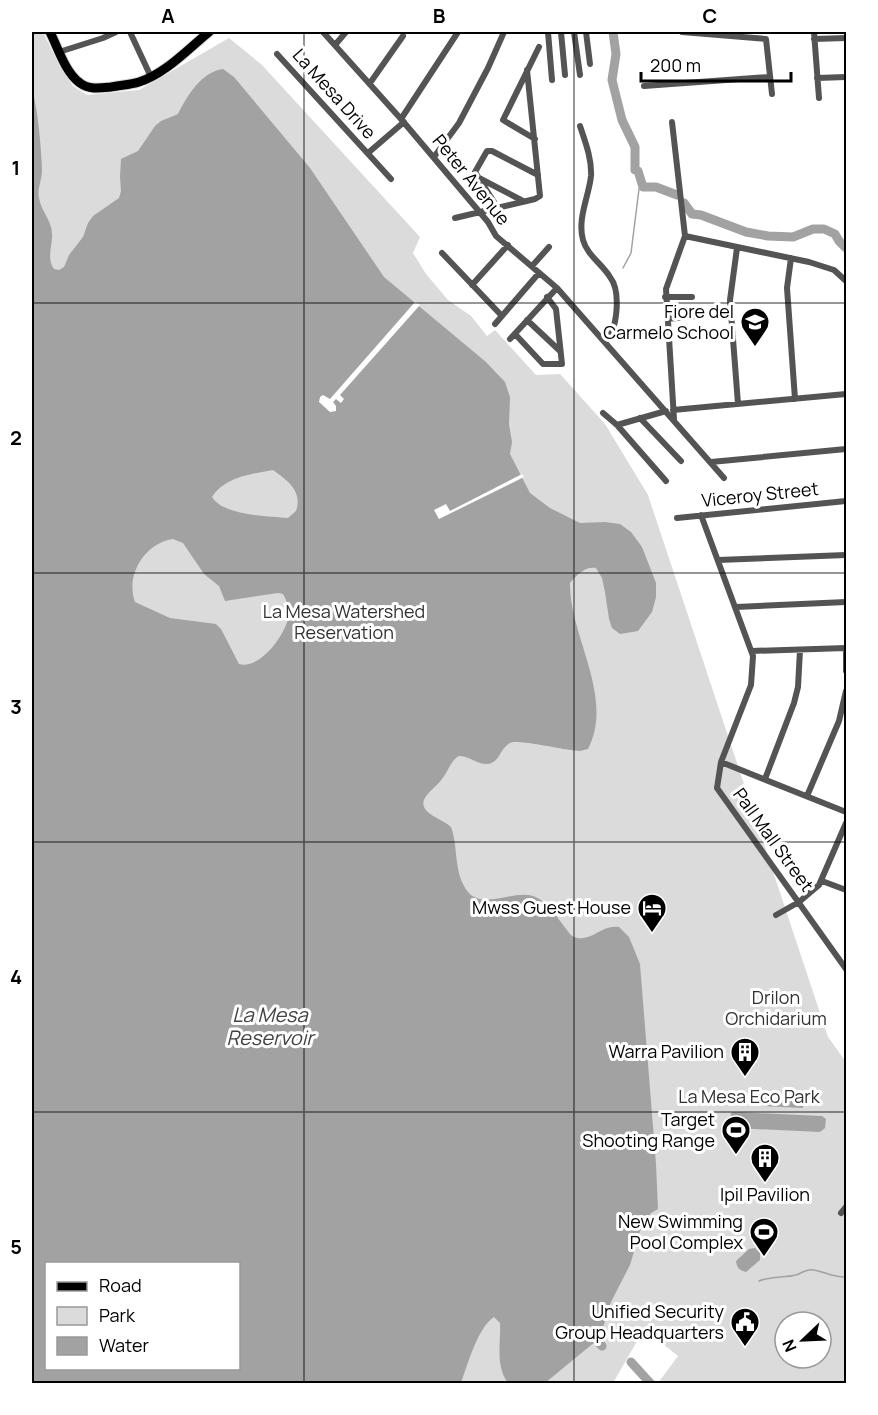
<svg xmlns="http://www.w3.org/2000/svg" width="878" height="1415" viewBox="0 0 878 1415" font-family="Manrope,sans-serif">
  <style>
    .green { fill: #dbdbdb; fill-rule: evenodd }
    .water { fill: #a2a2a2; fill-rule: evenodd }
    .pier { fill: #fff }
    .lines { fill: none; stroke-linecap: round; stroke-linejoin: round }
    .stream { stroke: #a2a2a2; stroke-width: 1.5 }
    .river { stroke: #a2a2a2; stroke-width: 9 }
    .primary-casing { stroke: #dbdbdb; stroke-width: 11 }
    .street { stroke: #545454; stroke-width: 6 }
    .primary { stroke: #000; stroke-width: 9 }
    .grid { fill: none; stroke: #000; stroke-width: 1.5; stroke-opacity: 0.55 }
    .labels { text-anchor: middle; stroke-width: 6; stroke-linejoin: round; paint-order: stroke }
    .street-label { font-size: 18px; fill: #000; stroke: #fff }
    .poi-label { font-size: 18px; fill: #000; stroke: #fff; text-anchor: end }
    .park-label { font-size: 18px; fill: #323232; stroke: #fff }
    .water-label { font-size: 20px; font-style: italic; fill: #434343; stroke: #fff }
    .neatline { fill: none; stroke: #000; stroke-width: 2 }
    .grid-label { font-size: 20px; text-anchor: middle; font-weight: bold; fill: #000 }
  </style>
  <rect width="100%" height="100%" fill="#fff"/>
  <path class="green" d="M32,32H43L59,65L73,86L87,95L139,90L229,38L262,65L420,237L413,253L426,274L448,300L471,316L487,336L495,330L536,375L560,374L605,424L648,495L828,1037L846,1062V1383H658L678,1356L644,1329L613,1383H32ZM46,1264H238V1368H46ZM785,1322H821V1358H785Z"/>
  <path class="water" d="M223,69L234,77L310,168L384,277L486,362L505,382L510,397L509,424L512,442L510,454L530,493L550,508L580,523L605,522L620,524L631,532L642,547L656,583V597L652,612L638,631L620,634L612,628L609,619L605,592L602,578L596,568C585,566 577,575 570,583C569,635 615,697 588,749L580,751L571,750C559,749 517,739 510,743C499,749 500,764 486,764C477,764 469,756 459,756C450,761 448,772 442,779C437,786 429,791 425,798C423,801 423,804 424,807C428,816 444,820 451,827C458,846 454,868 464,886C478,914 511,889 533,896C549,901 561,924 572,936C590,945 600,924 619,927L629,937L640,964L656,1164L658,1209L651,1213L640,1231L630,1265L611,1302L602,1331L596,1341L545,1383H508C495,1365 501,1343 500,1323L494,1317C478,1327 467,1366 461,1383H32V87C38,113 41,143 42,170C42,180 37,189 39,198C41,211 51,219 52,233C53,245 46,258 54,269L59,270L64,267L69,255L83,237L88,223L93,216L119,198L121,191L120,177L121,159L138,151L155,126L161,121L178,114C187,96 201,72 223,69ZM273,470C287,480 303,491 296,511L288,518C267,516 224,516 212,497C225,477 251,474 273,470ZM173,539L183,543L204,574L219,586L225,601L278,593L283,594C286,600 289,605 289,612C289,631 260,671 239,664L221,629L216,624L170,618L135,602C125,575 145,543 173,539ZM46,1264H238V1368H46Z
    M762,1096L803,1098V1108L762,1106Z
    M733,1112L822,1116L826,1119L825,1128L820,1132L732,1128L730,1125L731,1113Z
    M755,1248L760,1253V1260L746,1272C739,1270 737,1268 736,1261L749,1249Z"/>
  <path class="pier" d="M415,302L420,305L340,395L344,399L341,403L336,399L333,402L336,406V411L330,412L319,402L320,397L323,395L330,399Z
    M522,474L524,477L439,519L434,510L446,504L450,511Z"/>
  <g class="lines">
    <path class="stream" d="M623,268L631,253L639,189L642,182
      M759,1281C771,1276 784,1278 796,1275C803,1273 806,1268 814,1270C825,1272 835,1278 846,1277"/>
    <path class="river" d="M613,32L616,54L612,80L622,120L635,147V170L638,171L643,187H656L677,195
      M684,203L692,214L701,215L746,232L768,236L793,237L813,229H824L835,234L839,241L846,248
      M596,1340L602,1346
      M631,1362L651,1384"/>
    <g class="primary-casing">
      <path id="primary" d="M50,32C58,48 65,72 80,83C89,90 101,88 111,87C120,85 130,85 139,82C165,74 188,49 209,32"/>
    </g>
    <path class="street" d="M130,32L151,77
      M323,32L401,119L488,222L496,236L557,288L724,478
      M548,32L552,80
      M561,32L565,75
      M574,32L580,75
      M586,32L590,64
      M682,32L766,39L772,94
      M814,32L819,98
      M814,39L846,38
      M335,45L346,32
      M59,52L103,38L116,32
      M277,54L391,179
      M817,78L846,77
      M370,83L403,36
      M644,86L769,77
      M401,119L458,32
      M672,122L685,236L666,289L674,419
      M580,126C585,141 592,159 591,176C589,196 577,219 583,240C587,255 602,264 610,277C621,291 618,330 605,342
      M535,139L503,120L539,47
      M368,153L404,122
      M434,157L459,123L488,68L504,32
      M479,178L523,201
      M488,210L492,207L494,202L475,172L487,151H492L538,175
      M455,218L535,199L540,196L527,70
      M685,236L809,262L834,270L846,281
      M737,248L730,300L738,404
      M442,253L502,316
      M791,258L787,288L795,399
      M532,266L549,247
      M472,285L508,245
      M665,297H692
      M667,319L696,316
      M527,320L560,351
      M495,324L539,273
      M515,334L543,364H562L556,309L547,297
      M510,339L557,288
      M673,410L846,394
      M603,413L617,425L666,481
      M640,418L681,461
      M617,425L666,411
      M711,462L846,449
      M701,515L753,656L751,685L721,762L717,788L846,969
      M677,518L846,501
      M718,560L846,555
      M736,607L846,602
      M846,648V671
      M752,651L846,648
      M721,762L846,812
      M765,779L794,703L798,687L800,650
      M807,796L839,721L846,691
      M822,881L846,890
      M776,915L799,902L819,885L846,823
      M841,1213L846,1207"/>
    <use href="#primary" class="primary"/>
  </g>
  <path class="grid" d="M304,32V1384M574,32V1384M32,303H846M32,573H846M32,842H846M32,1112H846"/>
  <defs>
    <g id="school-pin" transform="scale(1.5)"><path d="M0 17L-7.5 6A9.5 9.5 0 1 1 7.5 6Z" fill="#000" stroke="#fff"/><path d="M0-5L7-2L0 1L-7-2ZM-4 1L0 2.5L4 1V4Q0 6-4 4Z" fill="#fff"/></g>
    <g id="hotel-pin" transform="scale(1.5)"><path d="M0 17L-7.5 6A9.5 9.5 0 1 1 7.5 6Z" fill="#000" stroke="#fff"/><path d="M-6-4.5h1.5V1H6V5H4.5V3h-9V5H-6ZM-4 0a1.8 1.8 0 1 1 3.6 0ZM.5 0V-2.5h3Q6-2.5 6 0Z" fill="#fff"/></g>
    <g id="building-pin" transform="scale(1.5)"><path d="M0 17L-7.5 6A9.5 9.5 0 1 1 7.5 6Z" fill="#000" stroke="#fff"/><path d="M-4-6H4V6H1V3H-1V6H-4ZM-2.5-4.3h1.7v1.8h-1.7ZM.8-4.3h1.7v1.8H.8ZM-2.5-1h1.7V.8h-1.7ZM.8-1h1.7V.8H.8Z" fill="#fff"/></g>
    <g id="stadium-pin" transform="scale(1.5)"><path d="M0 17L-7.5 6A9.5 9.5 0 1 1 7.5 6Z" fill="#000" stroke="#fff"/><path d="M0-5a6.5 5 0 1 0 0 10a6.5 5 0 1 0 0-10ZM-3.5-1.8h7v3.6h-7Z" fill="#fff"/></g>
    <g id="civic-pin" transform="scale(1.5)"><path d="M0 17L-7.5 6A9.5 9.5 0 1 1 7.5 6Z" fill="#000" stroke="#fff"/><path d="M-.6-6.5H3V-4.5H.6V-3L4-1V1h2V6H-6V1h2V-1L-.6-3ZM-1.2 2.5V6h2.4V2.5Z" fill="#fff"/></g>
  </defs>
  <g fill-rule="evenodd">
    <use href="#school-pin" x="755" y="322"/>
    <use href="#hotel-pin" x="652" y="908"/>
    <use href="#building-pin" x="745" y="1052"/>
    <use href="#stadium-pin" x="736" y="1130"/>
    <use href="#building-pin" x="765" y="1158"/>
    <use href="#stadium-pin" x="764" y="1232"/>
    <use href="#civic-pin" x="745" y="1322"/>
  </g>
  <g class="labels">
    <g class="street-label">
      <text transform="translate(334 94) rotate(48)" y="6">La Mesa Drive</text>
      <text transform="translate(471 180) rotate(51)" y="6">Peter Avenue</text>
      <text transform="translate(760 495) rotate(-6)" y="6">Viceroy Street</text>
      <text transform="translate(773 840) rotate(54)" y="6">Pall Mall Street</text>
    </g>
    <g class="poi-label">
      <text x="734" y="318">Fiore del<tspan x="734" dy="21">Carmelo School</tspan></text>
      <text x="631" y="914">Mwss Guest House</text>
      <text x="724" y="1058">Warra Pavilion</text>
      <text x="715" y="1126">Target<tspan x="715" dy="21">Shooting Range</tspan></text>
      <text x="765" y="1201" text-anchor="middle">Ipil Pavilion</text>
      <text x="743" y="1228">New Swimming<tspan x="743" dy="21">Pool Complex</tspan></text>
      <text x="724" y="1318">Unified Security<tspan x="724" dy="21">Group Headquarters</tspan></text>
    </g>
    <g class="park-label">
      <text x="344" y="618">La Mesa Watershed<tspan x="344" dy="21">Reservation</tspan></text>
      <text x="776" y="1004">Drilon<tspan x="776" dy="21">Orchidarium</tspan></text>
      <text x="749" y="1103">La Mesa Eco Park</text>
    </g>
    <g class="water-label">
      <text x="270" y="1022">La Mesa<tspan x="270" dy="23">Reservoir</tspan></text>
    </g>
  </g>
  <rect width="878" height="1415" fill="none" stroke="#ffffff" stroke-width="66"/>
  <rect x="45" y="1262" width="195" height="108" fill="#ffffff" stroke="#999999" stroke-width="1.5"/>
  <rect x="57" y="1282" width="30" height="9" fill="#000000" stroke="#999999" stroke-width="1.5"/>
  <text x="99" y="1292" font-size="18" fill="#000000">Road</text>
  <rect x="57" y="1307" width="30" height="18" fill="#dbdbdb" stroke="#999999" stroke-width="1.5"/>
  <text x="99" y="1322" font-size="18" fill="#000000">Park</text>
  <rect x="57" y="1337" width="30" height="18" fill="#a2a2a2" stroke="#999999" stroke-width="1.5"/>
  <text x="99" y="1352" font-size="18" fill="#000000">Water</text>
  <g transform="translate(803 1340) rotate(247)"><circle r="28" fill="#ffffff" stroke="#999999" stroke-width="1.5"/>
  <path d="M0-4.5L10 22L0 15L-10 22Z" fill="#000000"/>
  <text y="-9" font-size="16" font-weight="bold" text-anchor="middle" fill="#000000">N</text>
  </g>
  <path d="M641 72v9h150v-9" fill="none" stroke="#000000" stroke-width="3"/>
  <text x="650" y="72" font-size="18" fill="#000000" stroke="#ffffff" stroke-width="4.5" paint-order="stroke">200 m</text>
  <rect x="33" y="33" width="812" height="1349" class="neatline"/>
  <g class="grid-label">
    <text x="168" y="23">A</text>
    <text x="439" y="23">B</text>
    <text x="710" y="23">C</text>
    <text x="16" y="175">1</text>
    <text x="16" y="445">2</text>
    <text x="16" y="714">3</text>
    <text x="16" y="984">4</text>
    <text x="16" y="1254">5</text>
  </g>
</svg>
